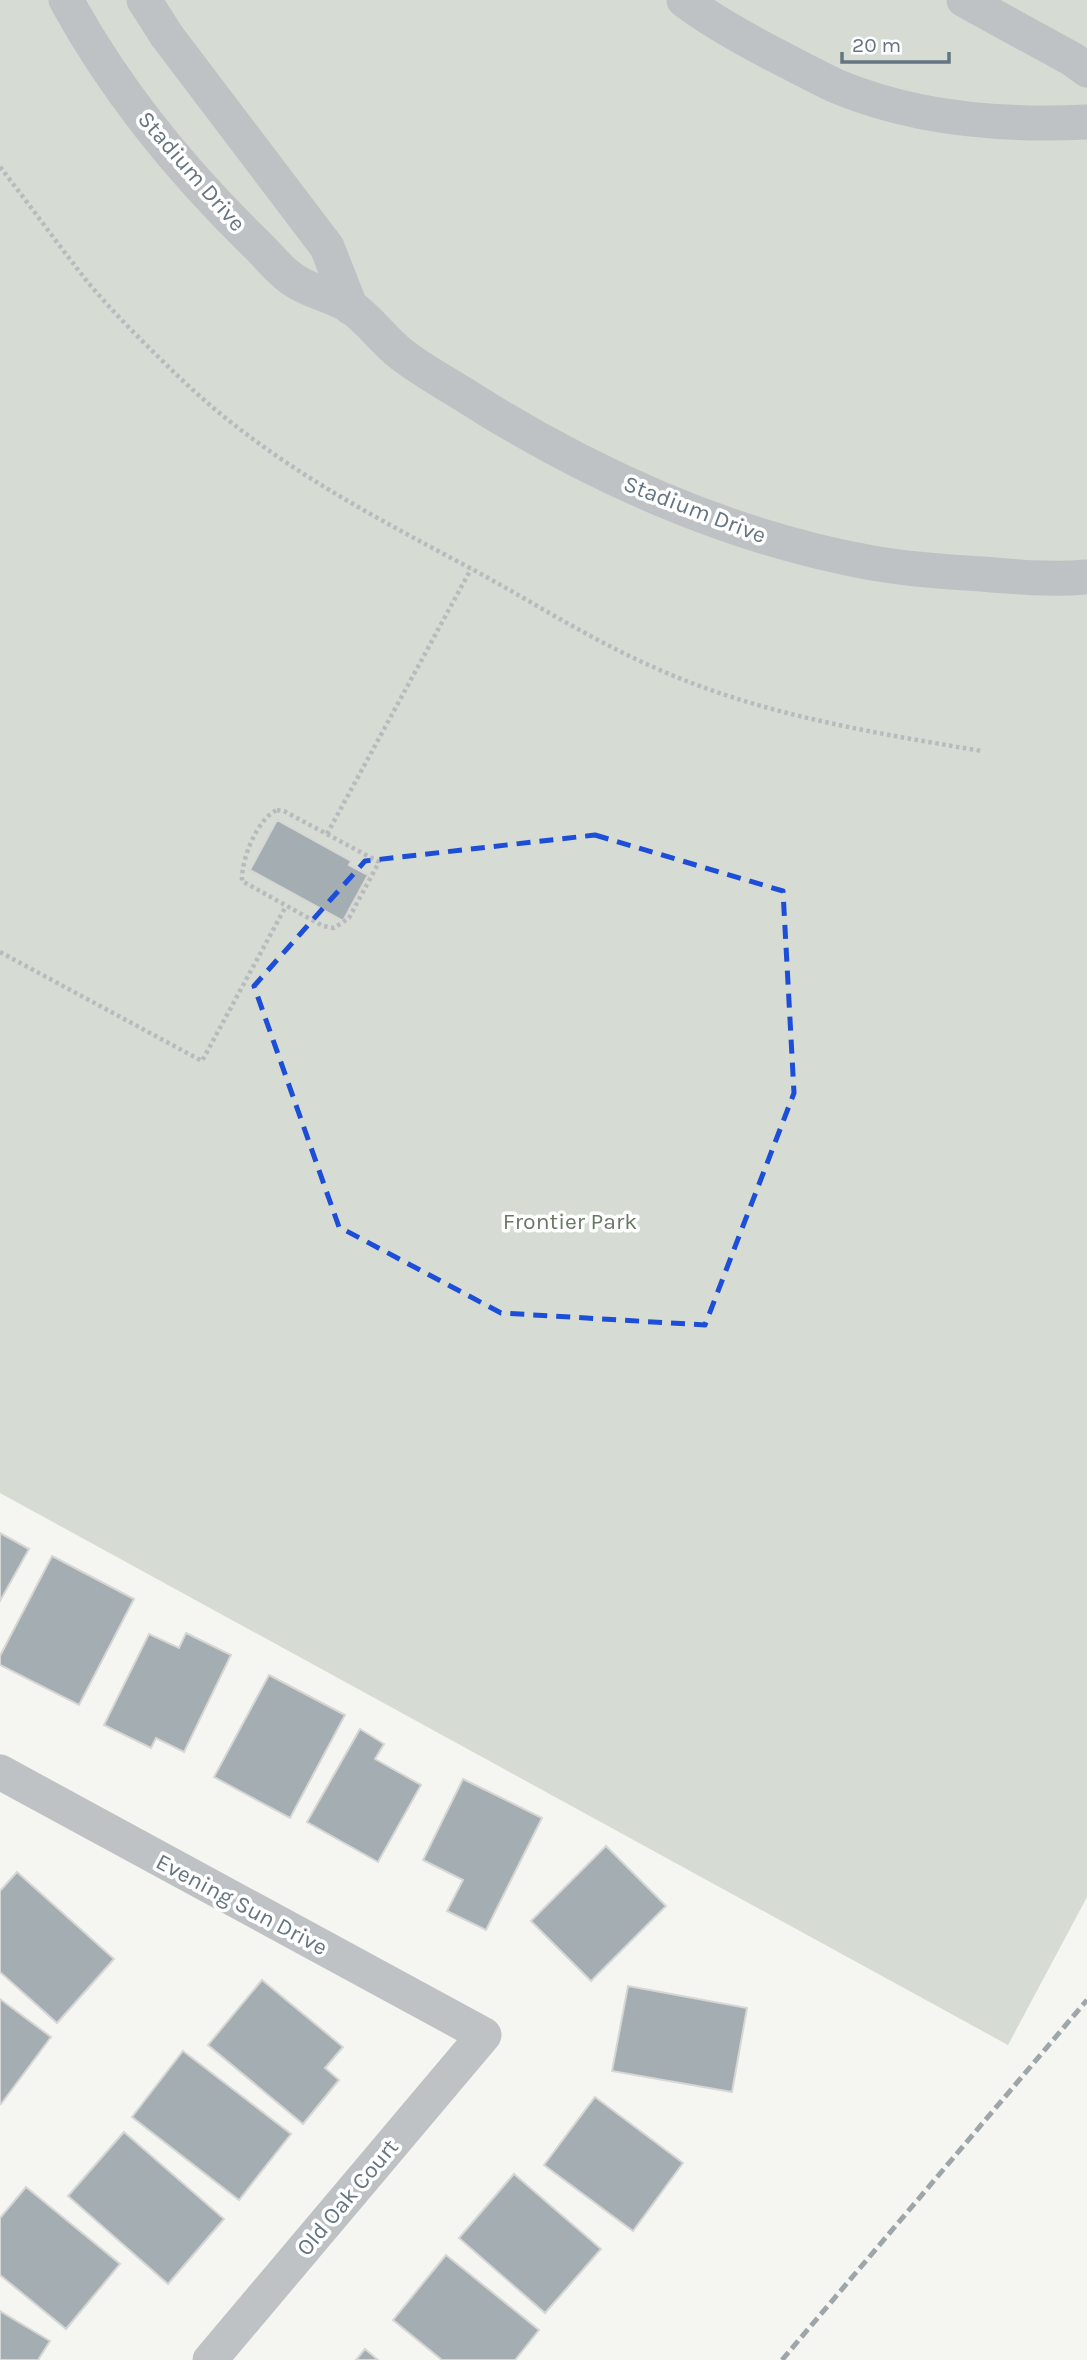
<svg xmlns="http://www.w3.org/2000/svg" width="1087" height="2360" viewBox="0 0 1087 2360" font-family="Karla,sans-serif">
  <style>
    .green { fill: #d6dbd3 }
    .building { fill: #a4adb2; stroke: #d6d6d4; stroke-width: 2 }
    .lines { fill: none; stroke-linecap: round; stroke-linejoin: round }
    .path { stroke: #b8bbbd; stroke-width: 4.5; stroke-dasharray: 3.5 3.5; stroke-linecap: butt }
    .minor { stroke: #bec2c5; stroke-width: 35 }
    .rail { stroke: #9fa6aa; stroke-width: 5; stroke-dasharray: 10 5; stroke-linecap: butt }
    .marked { fill: none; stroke: #1d4ed8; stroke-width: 5; stroke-dasharray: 14 9; stroke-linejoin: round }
    .labels { text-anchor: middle; stroke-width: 7; stroke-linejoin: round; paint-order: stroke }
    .street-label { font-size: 23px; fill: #657581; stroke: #fff }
    .park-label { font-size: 23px; fill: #687864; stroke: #fff }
  </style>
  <rect width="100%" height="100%" fill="#f5f5f1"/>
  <path class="green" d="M0,0H1087V1897L1008,2045L0,1493Z"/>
  <path class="building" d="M277,820L351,861L349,865L368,875L343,921L250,870Z
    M0,1533L29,1549L0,1601Z
    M52,1556L134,1599L79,1705L0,1665V1656Z
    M186,1633L231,1655L184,1752L156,1738L151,1748L104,1725L149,1634L179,1648Z
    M269,1675L345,1715L290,1818L214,1777Z
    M360,1729L384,1744L375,1759L421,1785L378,1862L307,1822Z
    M463,1779L542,1818L486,1930L447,1911L463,1880L423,1860Z
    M606,1846L666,1906L591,1981L531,1921Z
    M17,1872L114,1959L57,2023L0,1972V1891Z
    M262,1980L343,2047L325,2068L339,2080L303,2124L208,2045Z
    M628,1986L747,2008L732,2092L612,2071Z
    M0,1999L51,2037L1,2104L0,2103Z
    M183,2051L291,2134L239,2200L132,2117Z
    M595,2097L683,2163L633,2231L544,2165Z
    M124,2132L224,2219L168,2284L68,2196Z
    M514,2174L601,2249L545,2313L459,2238Z
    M26,2187L120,2264L66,2329L0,2275V2218Z
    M446,2255L539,2330L515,2360H442L393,2320Z
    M0,2311L50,2341L38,2360H0Z
    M365,2349L378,2360H356Z"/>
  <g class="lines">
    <path class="path" d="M0,167C29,204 57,243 86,280C114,314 148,347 180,378C267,461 365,512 470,568C531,601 588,638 651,666C756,714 869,732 982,751
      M277,810L284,811L379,862L349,918L334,928L323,926L242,881C241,860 257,819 277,810Z
      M327,834L471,569
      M0,952L202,1061L286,906"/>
    <path class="minor" d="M66,0C115,90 182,172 255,243C268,255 280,272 295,281C312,292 334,296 351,307C370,320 383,340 401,354C420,369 442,381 463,394C586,473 727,537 872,563C908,569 945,572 982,574C1017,577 1052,580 1087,577
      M144,0L167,36L327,247L351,308
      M684,0C713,22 746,40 779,57C798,67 817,77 836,86C914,119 1004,126 1087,122
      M964,0L1072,59L1087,70
      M0,1772L484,2035L210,2360"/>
    <path class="rail" d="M782,2360L1087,2000"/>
  </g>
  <path class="marked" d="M595,835L783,891L794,1093L705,1325L501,1313L339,1227L254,986L365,861Z"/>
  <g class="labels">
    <g class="street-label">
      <text transform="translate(192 171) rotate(49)" y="8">Stadium Drive</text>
      <text transform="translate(695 509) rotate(21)" y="8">Stadium Drive</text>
      <text transform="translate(242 1904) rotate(28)" y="8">Evening Sun Drive</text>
      <text transform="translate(347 2197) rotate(-50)" y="8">Old Oak Court</text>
    </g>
    <g class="park-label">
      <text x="570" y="1229">Frontier Park</text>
    </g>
  </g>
  <path d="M842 52v10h107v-10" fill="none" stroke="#657581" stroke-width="3.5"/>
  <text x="852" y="52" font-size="21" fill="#657581" stroke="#ffffff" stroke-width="5" paint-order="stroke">20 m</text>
</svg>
